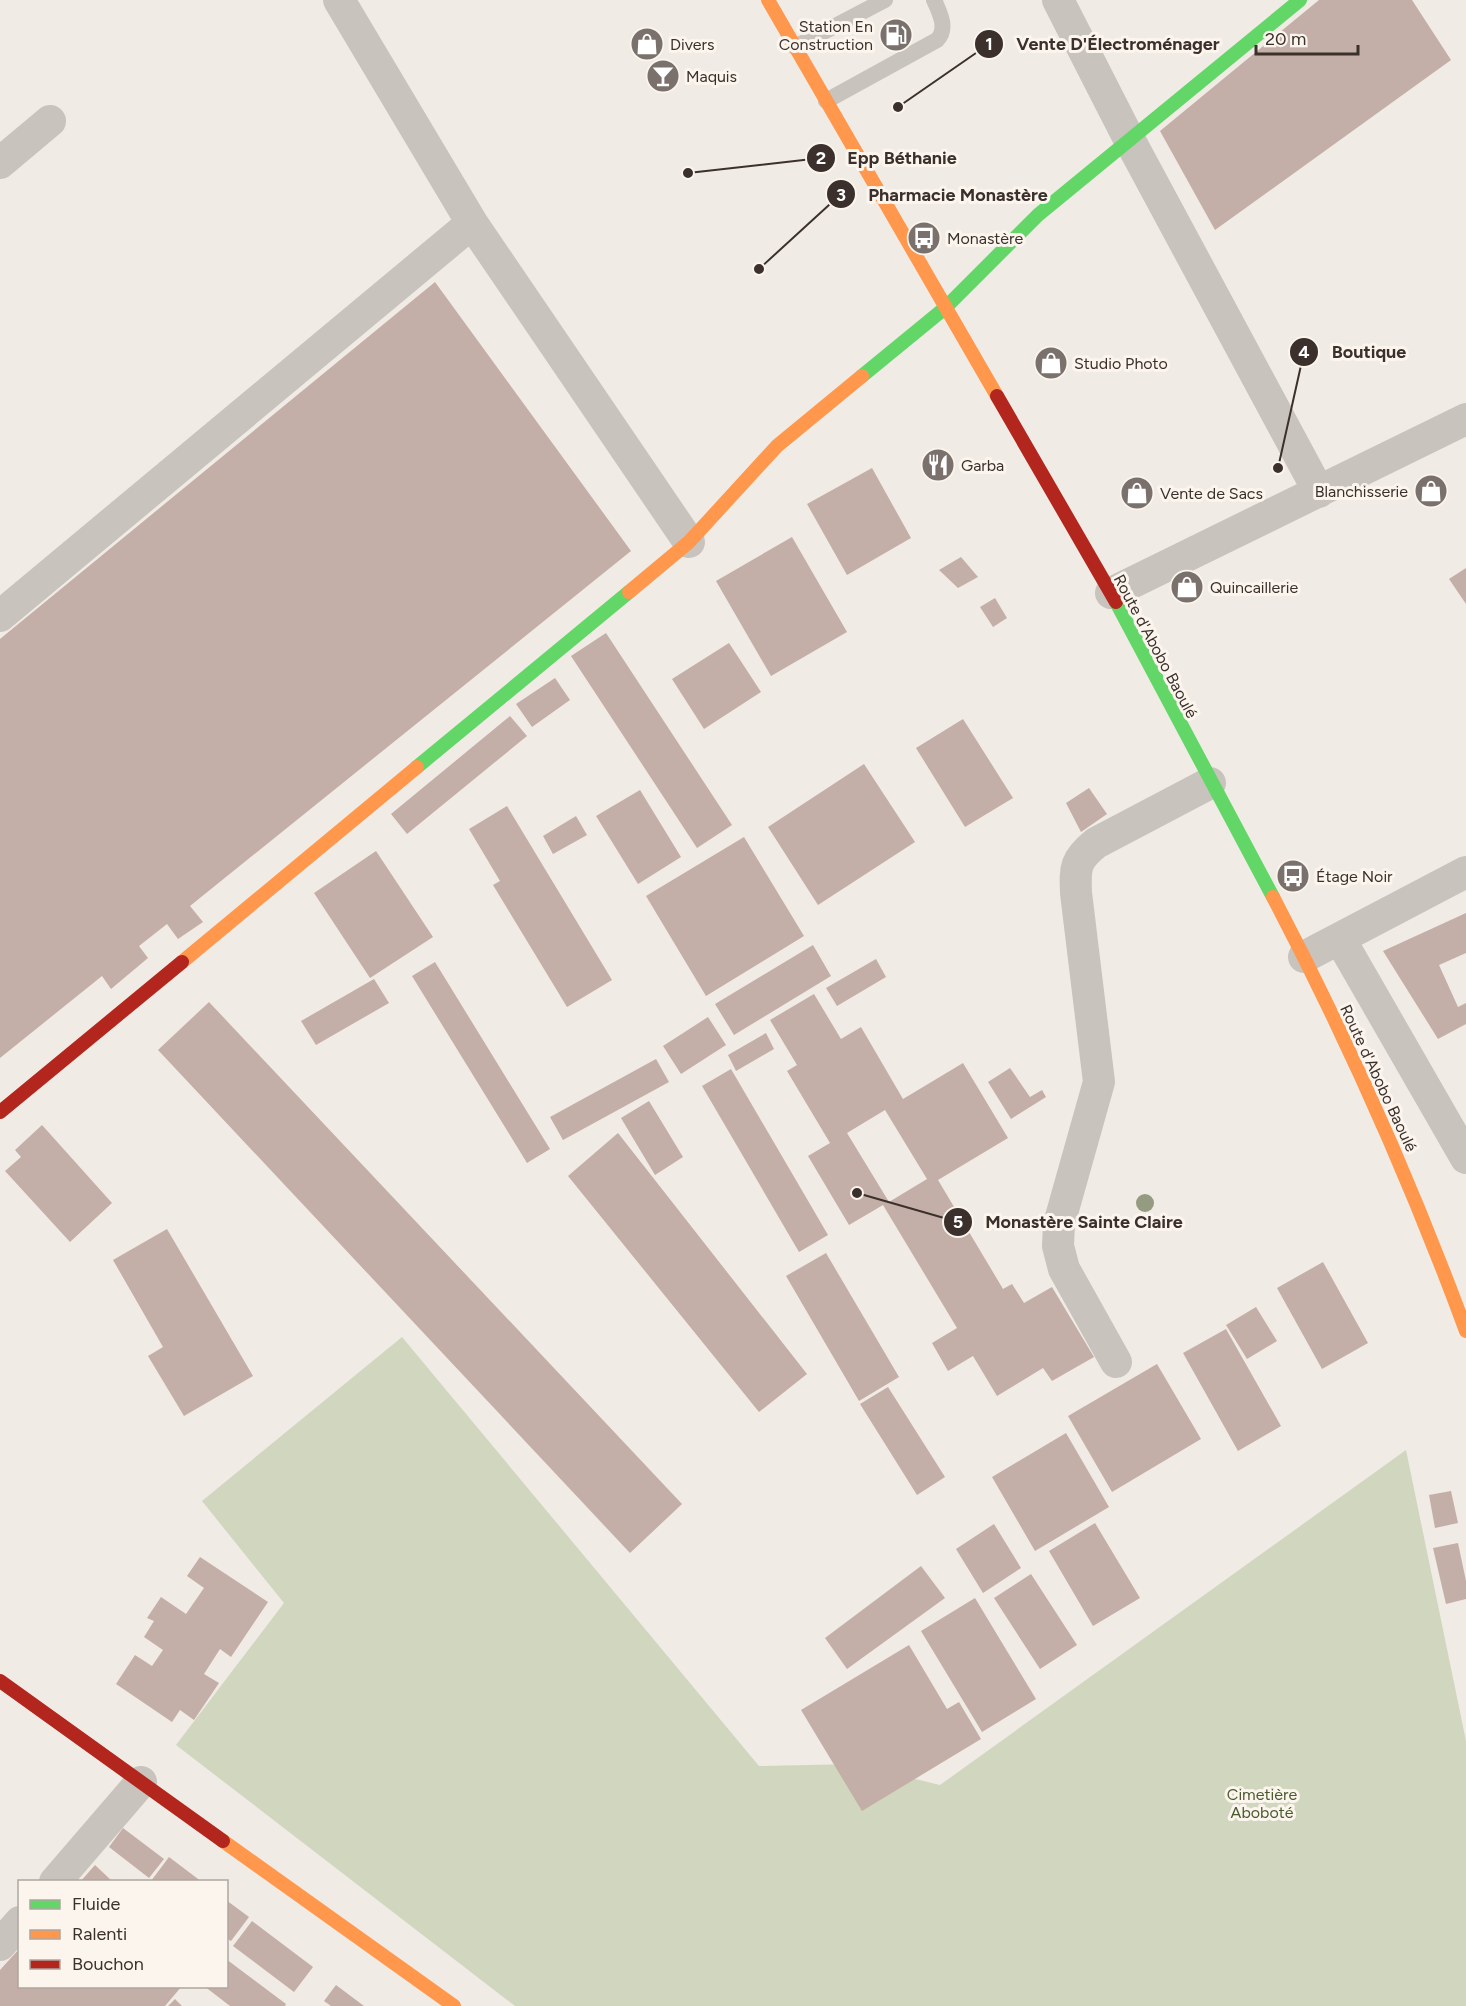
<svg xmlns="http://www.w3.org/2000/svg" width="1466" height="2006" viewBox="0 0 1466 2006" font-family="Figtree,sans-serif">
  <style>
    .green { fill: #d1d6bf }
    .building { fill: #c3afa7; fill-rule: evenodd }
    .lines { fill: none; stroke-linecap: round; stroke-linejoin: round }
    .lane { stroke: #c9c3be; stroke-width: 16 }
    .street { stroke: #c9c3be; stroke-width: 32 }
    .fast { stroke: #63d668; stroke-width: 14 }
    .slow { stroke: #ff974d; stroke-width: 14 }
    .jam { stroke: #b3261e; stroke-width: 14 }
    .tree { fill: #959b80 }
    .labels { text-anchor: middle; stroke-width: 6; stroke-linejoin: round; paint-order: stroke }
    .poi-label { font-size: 16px; fill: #3b302b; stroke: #fbf5ee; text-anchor: start }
    .street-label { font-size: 16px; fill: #3b302b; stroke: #fbf5ee }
    .park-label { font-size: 16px; fill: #4a5a2e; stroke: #fbf5ee }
    .leader { fill: none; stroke: #3b302b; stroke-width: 2 }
    .callout-dot { fill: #3b302b; stroke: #fbf5ee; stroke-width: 2 }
    .mark-label { font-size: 18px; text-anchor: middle; font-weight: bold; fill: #fff }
    .callout-label { font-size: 18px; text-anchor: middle; font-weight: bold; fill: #3b302b; stroke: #fbf5ee; stroke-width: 6; stroke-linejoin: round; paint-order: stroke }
  </style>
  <rect width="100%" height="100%" fill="#f0ebe5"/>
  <path class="green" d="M402,1337L759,1766L854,1764L940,1785L1406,1450L1466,1741V2006H515L176,1745L284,1603L202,1501Z"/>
  <path class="building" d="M1319,0H1412L1451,60L1215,230L1160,131Z
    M435,282L631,551L190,906L203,922L178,939L167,924L139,946L148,958L111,989L102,976L0,1058V639Z
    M872,468L911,538L847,575L807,504Z
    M792,537L847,632L771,676L716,581Z
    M961,557L978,577L958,588L939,570Z
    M1466,568V604L1449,579Z
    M995,598L1007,618L993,627L980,607Z
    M606,633L732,825L697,848L571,656Z
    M729,643L761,692L704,729L672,679Z
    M555,678L570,700L532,727L516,704Z
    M510,716L527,736L407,834L391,814Z
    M963,719L1013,798L965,827L916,748Z
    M864,764L915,842L818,905L768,827Z
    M1089,788L1107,814L1081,832L1066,803Z
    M640,790L681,857L638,884L596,816Z
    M507,806L612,980L567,1007L493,885L500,881L469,829Z
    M576,816L587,835L553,854L543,836Z
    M744,837L804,936L706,996L646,896Z
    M376,851L433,937L370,978L314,893Z
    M1466,913V953L1439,965L1458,1007L1466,1003V1024L1438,1039L1383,951Z
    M813,945L831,976L734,1035L715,1004Z
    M876,959L886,977L837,1006L826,988Z
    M435,962L550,1149L527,1163L412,976Z
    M374,979L389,1003L316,1045L301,1021Z
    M814,994L841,1039L861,1027L903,1099L963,1063L1008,1138L938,1180L1003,1289L1012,1284L1024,1303L1052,1287L1094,1357L1052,1381L1043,1368L997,1396L973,1356L948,1371L932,1343L957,1328L883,1205L849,1225L808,1156L830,1143L787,1071L797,1065L770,1020ZM885,1110L927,1179L889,1202L847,1133Z
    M209,1002L682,1504L630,1553L158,1050Z
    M708,1017L726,1045L681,1074L663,1046Z
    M766,1033L774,1049L736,1071L728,1055Z
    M656,1059L669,1082L563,1140L550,1117Z
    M1010,1068L1030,1097L1042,1090L1046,1097L1011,1119L988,1082Z
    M731,1069L828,1235L799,1252L702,1086Z
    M649,1101L683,1157L655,1175L621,1118Z
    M42,1125L112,1203L70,1242L5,1171L21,1157L15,1150Z
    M618,1133L807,1374L759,1412L568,1176Z
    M167,1229L253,1376L184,1416L148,1356L163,1347L113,1260Z
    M826,1253L899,1377L859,1401L786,1276Z
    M1323,1262L1368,1343L1322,1369L1277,1288Z
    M1256,1307L1277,1341L1247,1359L1226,1325Z
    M1226,1329L1281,1426L1238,1451L1183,1353Z
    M1157,1364L1201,1439L1112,1492L1068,1416Z
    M888,1387L945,1477L917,1495L860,1404Z
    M1066,1433L1109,1507L1035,1551L992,1477Z
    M1451,1491L1458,1523L1435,1528L1429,1495Z
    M1095,1523L1140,1598L1093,1626L1049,1551Z
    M994,1524L1021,1568L983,1593L956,1549Z
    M1458,1543L1466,1581V1599L1446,1604L1433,1548Z
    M200,1557L268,1602L231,1657L220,1649L204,1674L219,1683L194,1720L180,1710L172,1722L116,1684L135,1655L152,1666L163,1650L144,1637L154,1621L147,1618L161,1597L186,1614L204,1588L187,1576Z
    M921,1566L945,1598L847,1669L825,1638Z
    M1031,1574L1077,1645L1040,1669L994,1598Z
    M975,1598L1036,1699L982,1732L921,1631Z
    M909,1645L947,1709L959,1702L981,1739L862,1811L801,1710Z
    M123,1828L164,1859L149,1878L109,1847Z
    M169,1857L202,1882H153L151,1881Z
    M95,1865L113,1882H80Z
    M226,1900L249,1917L231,1941L226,1938Z
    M252,1921L313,1967L294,1992L233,1946Z
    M20,1948V1986H182L165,2006H0V1970Z
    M226,1959L286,2004L285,2006H230L204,1986H226Z
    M336,1985L364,2006H331L324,2001Z
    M175,1999L182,2006H168Z"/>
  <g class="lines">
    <path class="lane" d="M795,47L885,0
      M826,101L937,40C948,29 940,13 934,0"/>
    <path class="street" d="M339,0L472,223L689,542
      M1058,0L1129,139L1319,492
      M0,163L50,121
      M1111,593L1466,419
      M0,616L472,223
      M1340,939L1466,1158
      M1304,957L1466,872
      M1116,1362L1064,1269L1058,1246L1059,1224L1099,1082L1076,893C1075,867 1075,860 1096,843L1210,783
      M55,1882L141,1782
      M0,1945L20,1922"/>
    <path class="fast" d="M862,376L945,308L1038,215L1300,0
      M1116,602L1273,897
      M417,767L629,592"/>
    <path class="slow" d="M768,0L997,396
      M629,592L689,542L777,446L862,376
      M1273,897C1347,1038 1411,1182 1466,1331
      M182,962L417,767
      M223,1841L454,2006"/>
    <path class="jam" d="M997,396L1116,602
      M0,1112L182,962
      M0,1681L223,1841"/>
  </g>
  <circle class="tree" cx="1145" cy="1203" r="9"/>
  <defs>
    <g id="fuel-disc" transform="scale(1.725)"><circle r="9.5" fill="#7a716c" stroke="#fbf5ee"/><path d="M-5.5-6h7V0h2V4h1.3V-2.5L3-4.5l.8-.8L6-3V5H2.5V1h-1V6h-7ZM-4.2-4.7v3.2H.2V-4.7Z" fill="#fff"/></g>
    <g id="shop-disc" transform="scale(1.725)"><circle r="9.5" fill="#7a716c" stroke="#fbf5ee"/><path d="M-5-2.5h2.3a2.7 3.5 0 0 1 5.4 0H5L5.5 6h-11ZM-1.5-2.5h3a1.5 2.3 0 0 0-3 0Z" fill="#fff"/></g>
    <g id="bar-disc" transform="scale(1.725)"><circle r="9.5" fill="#7a716c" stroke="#fbf5ee"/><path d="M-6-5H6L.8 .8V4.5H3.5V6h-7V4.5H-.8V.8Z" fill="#fff"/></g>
    <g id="bus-disc" transform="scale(1.725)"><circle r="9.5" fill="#7a716c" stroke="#fbf5ee"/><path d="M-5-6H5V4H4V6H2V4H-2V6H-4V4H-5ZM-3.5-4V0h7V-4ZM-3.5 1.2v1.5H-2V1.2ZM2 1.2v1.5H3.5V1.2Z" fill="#fff"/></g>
    <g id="restaurant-disc" transform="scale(1.725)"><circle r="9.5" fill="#7a716c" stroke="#fbf5ee"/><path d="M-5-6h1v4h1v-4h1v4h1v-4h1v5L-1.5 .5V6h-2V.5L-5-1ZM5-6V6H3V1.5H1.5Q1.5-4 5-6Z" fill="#fff"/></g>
  </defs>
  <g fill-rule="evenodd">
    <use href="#fuel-disc" x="896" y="35"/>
    <use href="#shop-disc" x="647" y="44"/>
    <use href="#bar-disc" x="663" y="76"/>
    <use href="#bus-disc" x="924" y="238"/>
    <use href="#shop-disc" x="1051" y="363"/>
    <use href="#restaurant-disc" x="938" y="465"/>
    <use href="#shop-disc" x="1431" y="491"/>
    <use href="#shop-disc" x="1137" y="493"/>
    <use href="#shop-disc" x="1187" y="587"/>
    <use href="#bus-disc" x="1293" y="876"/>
  </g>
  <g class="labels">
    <g class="poi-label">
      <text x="873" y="32" text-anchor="end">Station En<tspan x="873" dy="18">Construction</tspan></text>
      <text x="670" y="50">Divers</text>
      <text x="686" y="82">Maquis</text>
      <text x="947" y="244">Monastère</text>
      <text x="1074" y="369">Studio Photo</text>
      <text x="961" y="471">Garba</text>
      <text x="1408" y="497" text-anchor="end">Blanchisserie</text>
      <text x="1160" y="499">Vente de Sacs</text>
      <text x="1210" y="593">Quincaillerie</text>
      <text x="1316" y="882">Étage Noir</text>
    </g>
    <g class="street-label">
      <text transform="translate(1156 646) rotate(62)" y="6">Route d'Abobo Baoulé</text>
      <text transform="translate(1379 1078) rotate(65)" y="6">Route d'Abobo Baoulé</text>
    </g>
    <g class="park-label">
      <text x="1262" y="1800">Cimetière<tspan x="1262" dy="18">Aboboté</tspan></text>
    </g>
  </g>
  <path class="leader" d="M898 107L989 44M688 173L821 158M759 269L841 194M1278 468L1304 352M857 1193L958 1222"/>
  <g class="callout-dot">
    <circle cx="898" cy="107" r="6"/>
    <circle cx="688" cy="173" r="6"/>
    <circle cx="759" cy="269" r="6"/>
    <circle cx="1278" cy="468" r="6"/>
    <circle cx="857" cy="1193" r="6"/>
    <circle cx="989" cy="44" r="15"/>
    <circle cx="821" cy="158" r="15"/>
    <circle cx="841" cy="194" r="15"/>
    <circle cx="1304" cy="352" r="15"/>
    <circle cx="958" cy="1222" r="15"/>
  </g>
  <g class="mark-label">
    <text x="989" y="50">1</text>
    <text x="821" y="164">2</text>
    <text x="841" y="201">3</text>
    <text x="1304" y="358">4</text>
    <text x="958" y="1228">5</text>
  </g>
  <g class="callout-label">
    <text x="1118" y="50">Vente D'Électroménager</text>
    <text x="902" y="164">Epp Béthanie</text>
    <text x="958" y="201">Pharmacie Monastère</text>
    <text x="1369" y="358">Boutique</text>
    <text x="1084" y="1228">Monastère Sainte Claire</text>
  </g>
  <rect x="18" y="1880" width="210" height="108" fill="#fbf5ee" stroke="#aea6a0" stroke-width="1.5"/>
  <rect x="30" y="1900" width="30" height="9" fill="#63d668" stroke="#aea6a0" stroke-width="1.5"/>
  <text x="72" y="1910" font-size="18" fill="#3b302b">Fluide</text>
  <rect x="30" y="1930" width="30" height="9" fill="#ff974d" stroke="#aea6a0" stroke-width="1.5"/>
  <text x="72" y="1940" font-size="18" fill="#3b302b">Ralenti</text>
  <rect x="30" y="1960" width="30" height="9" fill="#b3261e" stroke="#aea6a0" stroke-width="1.5"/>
  <text x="72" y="1970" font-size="18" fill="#3b302b">Bouchon</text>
  <path d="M1256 45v9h102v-9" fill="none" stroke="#3b302b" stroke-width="3"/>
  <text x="1265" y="45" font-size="18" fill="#3b302b" stroke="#fbf5ee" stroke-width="4.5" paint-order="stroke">20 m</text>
</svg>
